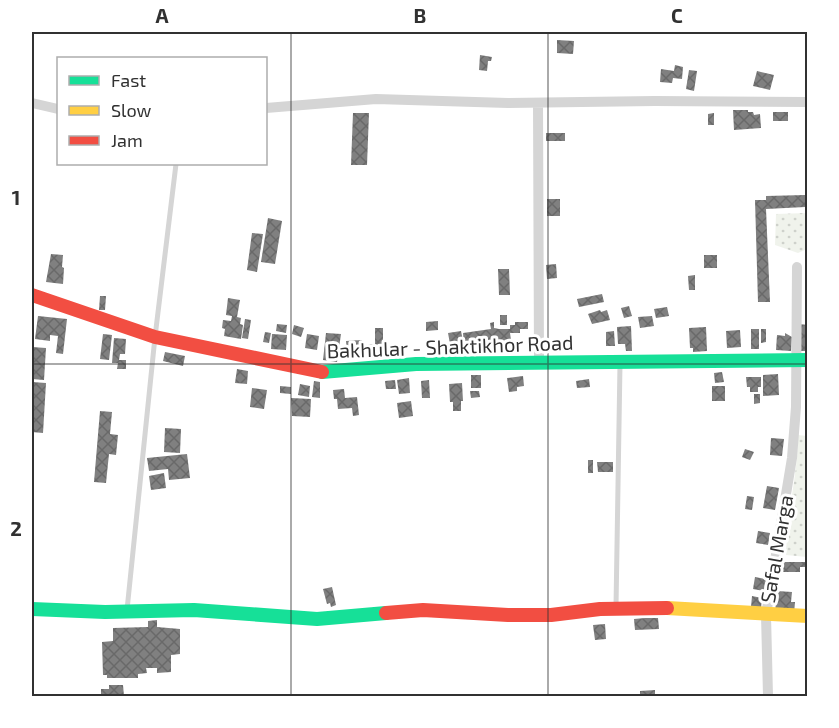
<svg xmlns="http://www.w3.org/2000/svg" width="839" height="728" viewBox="0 0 839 728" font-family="'Exo 2',sans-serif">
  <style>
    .green { fill: url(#green-dots) }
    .building { fill: url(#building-cross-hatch) }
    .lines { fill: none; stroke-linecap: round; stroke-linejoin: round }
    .lane { stroke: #d5d5d5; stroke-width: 5 }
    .street { stroke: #d5d5d5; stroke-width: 10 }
    .fast { stroke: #16e098; stroke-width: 14 }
    .slow { stroke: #ffcf43; stroke-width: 14 }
    .jam { stroke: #f24e42; stroke-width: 14 }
    .grid { fill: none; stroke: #313131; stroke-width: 1.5; stroke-opacity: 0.55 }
    .labels { text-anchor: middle; stroke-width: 6; stroke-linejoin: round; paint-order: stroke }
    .street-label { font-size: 20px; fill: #313131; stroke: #fff }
    .neatline { fill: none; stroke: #313131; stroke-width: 2 }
    .grid-label { font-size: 20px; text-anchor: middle; font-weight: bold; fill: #313131 }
  </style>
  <defs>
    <pattern id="green-dots" width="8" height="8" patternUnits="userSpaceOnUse" patternTransform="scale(1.5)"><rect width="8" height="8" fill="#f0f3ec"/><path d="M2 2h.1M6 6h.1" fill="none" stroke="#ced1cb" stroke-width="1.8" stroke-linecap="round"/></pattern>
    <pattern id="building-cross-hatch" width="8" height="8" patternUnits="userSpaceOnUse" patternTransform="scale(1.5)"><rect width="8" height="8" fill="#808080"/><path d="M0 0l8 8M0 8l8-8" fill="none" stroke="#696969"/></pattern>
  </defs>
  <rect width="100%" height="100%" fill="#fff"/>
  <path class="green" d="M807,213V249L798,253L775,245L776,214Z
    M798,435L807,436V557L786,555C786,514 798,476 798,435Z"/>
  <path class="building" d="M557,40L574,41L573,54L557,53Z
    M480,55L492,57L491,61H488L487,71L479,70Z
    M675,65L683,67L682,79L673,78L672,83L660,82L661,69L674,71Z
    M689,70L697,71L694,91L686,89Z
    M757,71L774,75L770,90L753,86Z
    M733,110H748V112H753L754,115L760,114L761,128L734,130Z
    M773,112H788V121H773Z
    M353,113H369L367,165H351Z
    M714,113V125H708V114Z
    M546,133H565V141H546Z
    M805,195L808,196V205H805V207L766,209L770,302H758L755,200H766V196Z
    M547,199H560V216H547Z
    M268,218L282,221L275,264L261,262Z
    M252,233L263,234L257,272L247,270Z
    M51,254L63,255L62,267L64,268L63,284L46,282Z
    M704,255H717V268H704Z
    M556,264L557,278L547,279L546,265Z
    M498,269H509L510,295H499Z
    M695,275V290H689L688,276Z
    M602,294L604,302L579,307L577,299Z
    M100,296H106L105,310H99Z
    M228,298L240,300L237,317L241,318L240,324L243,325L241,339L224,336L225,329L222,328L223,320L231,321L232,316L226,315Z
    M629,306L632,316L624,318L621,308Z
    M667,307L669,316L656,318L654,309Z
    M600,310L601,312L607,310L610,320L592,324L588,314Z
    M500,315H507V325H500Z
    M38,316L67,319L63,354L56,353L58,336L50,335V341L35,339Z
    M652,316L654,326L640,328L638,317Z
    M245,319L251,320L248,339L242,338Z
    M438,321V330L426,331V322Z
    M494,322V328L499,329H510V325H515V322H528V329H520V333H510L511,340L486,343L469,341V345H464L463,333L491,329L490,323Z
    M277,324L287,325L286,333L276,331Z
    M799,324L808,325V351H798Z
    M294,325L304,328L301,337L292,334Z
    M631,326L632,351H626L625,344H618L617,327Z
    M706,327L707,351L693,352V348H690L689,328Z
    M375,328H383V351H375Z
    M751,329H759V349H751Z
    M761,329H766V342L761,343Z
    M740,330L741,347L727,348L726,331Z
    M461,331L463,341L450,344L448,333Z
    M614,331L615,346H606V332Z
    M265,332L271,333L269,343L263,342Z
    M326,333L341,334L337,362L323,360Z
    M785,333L792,337L791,351L776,350L777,335L785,336Z
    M103,334L112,335L109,360L100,359Z
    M272,334L287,335L286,350L271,349Z
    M307,334L319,336L317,350L305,348Z
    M114,338L126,339L125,354H120L119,360H126V369H117L118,363H112Z
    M362,340L363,353L347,354L346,341Z
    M373,344V356H364V345Z
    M32,347L46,348L44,380L32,379Z
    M165,352L185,356L183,366L163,361Z
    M237,369L248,371L247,384L235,383Z
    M722,372L724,382L715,383L714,373Z
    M778,374L779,395L763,396V375Z
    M471,375H481V388H471Z
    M523,376L524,386L517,387V391L509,392L507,378Z
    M746,377H761V387H758V392H750V387H747Z
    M409,378L410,393L399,394L397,380Z
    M589,379L590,387L577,388L576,381Z
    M395,380L396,389H386L385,381Z
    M429,380L430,398H422L421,381Z
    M314,381L320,382V398L312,397Z
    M32,382L46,383L43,433L32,432Z
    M462,383L463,401H461V411H453V402H450L449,384Z
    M300,384L310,386L309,397L298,395Z
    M280,386L291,387V394L280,393Z
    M712,386H725V401H712Z
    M252,388L267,390L264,409L250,407Z
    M344,389L345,398L357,397L359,415L353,416L352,408L338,409L337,399H334L333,390Z
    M470,391H479L480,397L471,398Z
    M754,394H760V403L754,404Z
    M291,398L311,399L310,417L292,416Z
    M411,401L413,416L399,418L397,403Z
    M100,411L112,412L110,434L118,435L116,455L109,454L106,483L94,482Z
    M165,428L181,429L180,453L164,452Z
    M771,438L784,439L782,456L770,455Z
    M745,449L754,452L750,460L742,457Z
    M187,454L190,478L169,480L168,469L149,471L147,458Z
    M588,460H593V473H588Z
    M597,462H613V472H598Z
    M164,473L166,488L151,490L149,476Z
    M767,486L779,488L775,510L763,508Z
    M747,496L754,497L752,510L745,509Z
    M758,531L770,533L768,545L756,543Z
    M782,562H808V567H800V572H782Z
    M755,577L766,579L764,591L753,589Z
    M332,587L336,605L331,607L330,603L327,604L323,589Z
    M777,591L792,592L791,602H795L794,614L775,613Z
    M752,596L762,598L761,608L751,607Z
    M645,618H658L659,629L635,630L634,619Z
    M157,620V627L180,629V654L171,655V672L157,673V668H146L147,673L138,674V678H107V675H103L102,642L113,641V628L148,627V621Z
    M605,624L606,639L595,640L593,625Z
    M109,685H123L124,696H101V689H109Z
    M655,690V696H640V691Z"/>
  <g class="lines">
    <path class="lane" d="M616,607L620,364
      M127,610L155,337L176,164"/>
    <path class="street" d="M32,103L58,109
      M538,103L539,362
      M266,108L376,99L508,103L655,101L808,102
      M768,696L766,615L792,458L796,407L797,267"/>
    <path class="fast" d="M322,372L416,364L808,360
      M32,609L105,612L194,610L317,619L386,613"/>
    <path class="slow" d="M667,608L808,616"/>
    <path class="jam" d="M32,295L155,337L322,372
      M386,613L423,610L508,615H551L600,609L667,608"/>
  </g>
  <path class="grid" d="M291,32V696M548,32V696M32,364H808"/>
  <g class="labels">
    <g class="street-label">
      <text transform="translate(450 347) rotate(-2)" y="7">Bakhular - Shaktikhor Road</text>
      <text transform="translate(777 549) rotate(-80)" y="7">Safal Marga</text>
    </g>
  </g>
  <rect width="839" height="728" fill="none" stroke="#ffffff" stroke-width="66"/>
  <rect x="57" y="57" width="210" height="108" fill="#ffffff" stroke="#adadad" stroke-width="1.5"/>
  <rect x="69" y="76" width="30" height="9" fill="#16e098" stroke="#adadad" stroke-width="1.5"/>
  <text x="111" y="87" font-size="18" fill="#313131">Fast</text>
  <rect x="69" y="106" width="30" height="9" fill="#ffcf43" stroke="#adadad" stroke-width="1.5"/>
  <text x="111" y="117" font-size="18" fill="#313131">Slow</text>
  <rect x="69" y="136" width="30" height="9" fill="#f24e42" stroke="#adadad" stroke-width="1.5"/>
  <text x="111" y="147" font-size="18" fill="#313131">Jam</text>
  <rect x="33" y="33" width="773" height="662" class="neatline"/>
  <g class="grid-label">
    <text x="162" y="23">A</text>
    <text x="420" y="23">B</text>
    <text x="677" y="23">C</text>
    <text x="16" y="205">1</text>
    <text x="16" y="536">2</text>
  </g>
</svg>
